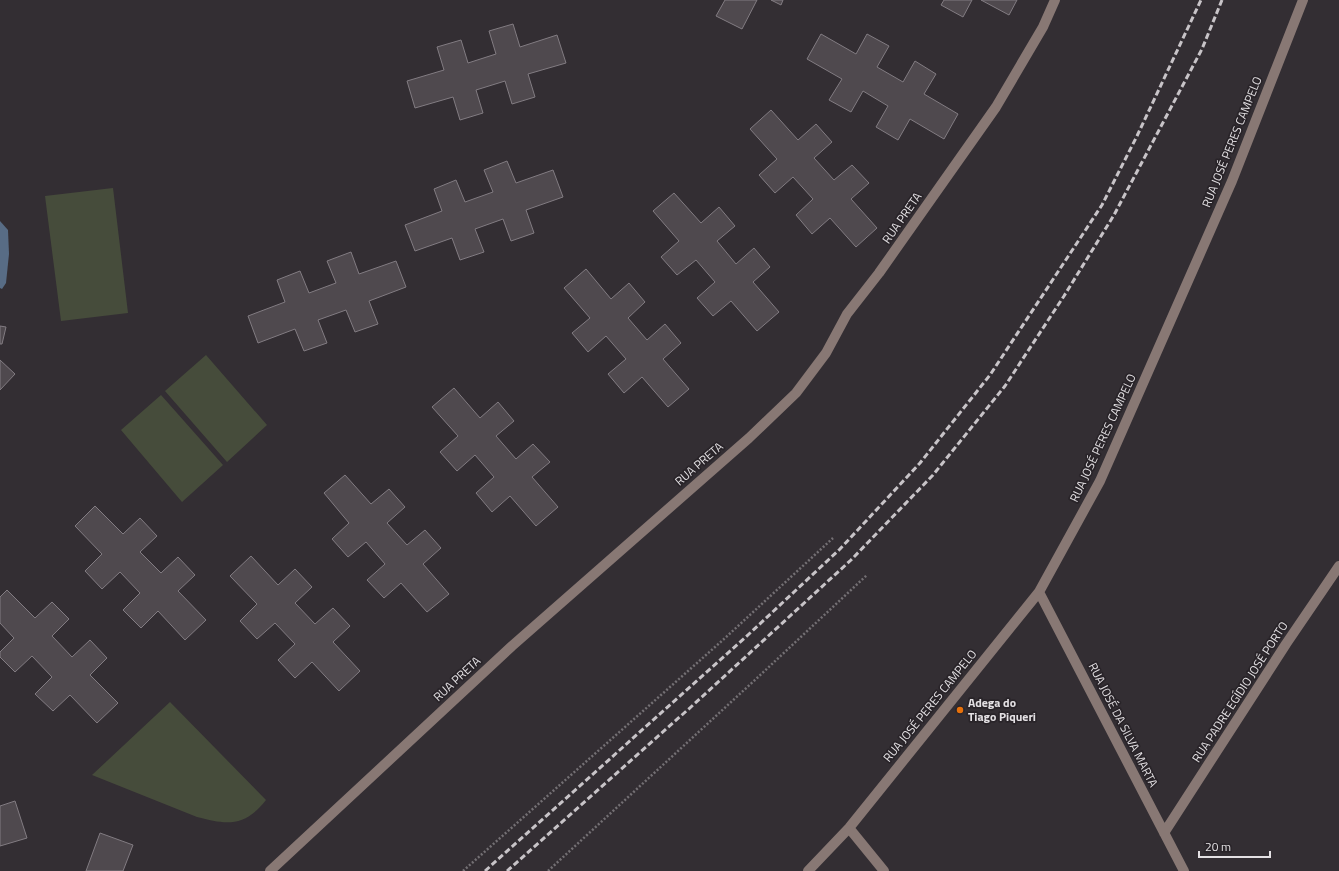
<svg xmlns="http://www.w3.org/2000/svg" width="1339" height="871" viewBox="0 0 1339 871" font-family="'Titillium Web',sans-serif">
  <style>
    .green { fill: #464c3b }
    .water { fill: #586c85 }
    .building { fill: #4f494e; stroke: #827c82 }
    .lines { fill: none; stroke-linecap: round; stroke-linejoin: round }
    .path { stroke: #747074; stroke-width: 2.5; stroke-dasharray: 2 2; stroke-linecap: butt }
    .minor { stroke: #887874; stroke-width: 10 }
    .rail { stroke: #c8c4c8; stroke-width: 3; stroke-dasharray: 6 3; stroke-linecap: butt }
    .food-dot { fill: #e8710a; stroke: #292429; stroke-width: 1.5 }
    .labels { text-anchor: middle; stroke-width: 3.5; stroke-linejoin: round; paint-order: stroke }
    .street-label { font-size: 12px; fill: #e4e1e4; stroke: #292429 }
    .poi-label { font-size: 12px; font-weight: bold; fill: #e4e1e4; stroke: #292429; text-anchor: start }
  </style>
  <rect width="100%" height="100%" fill="#332e33"/>
  <path class="green" d="M113,188L128,313L61,321L45,196Z
    M206,355L267,425L227,462L165,391Z
    M161,395L223,465L182,502L121,430Z
    M170,702L266,800C245,827 227,825 197,817L92,775Z"/>
  <path class="water" d="M0,221L8,230L9,254L6,283L2,289L0,288Z"/>
  <path class="building" d="M725,0H757L742,29L716,16Z
    M771,0H783L781,5Z
    M944,0H972L963,17L941,5Z
    M981,0H1017L1009,15Z
    M513,24L520,47L557,35L566,63L528,74L535,97L512,104L505,81L476,90L483,113L460,120L453,97L415,108L407,81L444,70L437,47L461,40L468,63L496,54L489,31Z
    M821,34L856,54L867,34L889,46L877,67L903,82L915,61L936,74L924,94L958,114L944,139L910,119L898,140L876,127L888,106L863,91L851,112L829,100L842,79L807,59Z
    M771,110L798,140L816,124L832,142L814,158L834,180L852,165L869,183L851,199L877,228L856,247L830,218L812,234L796,215L813,199L793,177L775,193L759,175L777,159L750,129Z
    M507,161L516,183L553,170L563,197L526,210L534,233L511,241L503,219L475,229L484,252L460,260L452,238L415,251L405,225L442,211L434,189L456,180L465,202L493,192L484,170Z
    M674,193L701,223L719,207L735,226L717,241L736,264L754,248L770,267L753,282L779,312L757,331L731,301L713,316L697,298L715,282L696,260L677,275L661,257L679,241L653,211Z
    M351,252L359,274L396,261L406,287L369,301L378,324L355,332L346,310L318,320L327,343L304,351L295,329L258,343L248,316L285,302L277,280L300,271L309,293L336,283L327,261Z
    M586,269L611,299L629,283L645,302L628,318L647,340L665,324L681,343L663,359L689,389L668,407L642,377L624,393L608,374L626,359L606,336L588,352L572,333L590,318L564,288Z
    M0,326L6,327L2,344H0Z
    M0,360L15,374L0,390Z
    M454,388L480,418L498,402L514,421L496,436L516,459L533,444L550,462L532,477L558,507L536,526L510,496L492,512L476,493L494,477L475,455L457,471L440,452L458,436L432,407Z
    M345,475L371,504L389,489L405,507L387,523L407,545L425,530L441,548L423,564L449,594L427,612L401,583L384,598L367,580L385,564L366,542L348,557L332,539L349,523L324,493Z
    M95,506L123,534L140,518L157,536L140,552L161,573L178,557L195,575L178,591L206,620L185,640L158,611L141,628L123,610L140,593L120,572L102,589L85,571L102,554L75,526Z
    M251,556L278,585L295,569L312,587L295,603L315,624L333,608L350,626L333,642L360,671L339,691L312,662L295,678L278,660L295,644L275,623L257,639L240,621L257,604L230,576Z
    M7,590L35,618L52,602L69,619L52,636L72,657L90,640L107,658L90,675L118,703L97,723L70,695L53,711L35,694L52,677L32,656L15,672L0,657V652L14,638L0,623V597Z
    M15,801L27,838L0,846V806Z
    M100,833L133,845L123,871H86Z"/>
  <g class="lines">
    <path class="path" d="M463,871L724,639L833,538
      M548,871L756,679L867,575"/>
    <path class="minor" d="M1039,592L1184,871
      M849,828L884,871
      M1164,833L1286,644L1339,566
      M270,871L512,646L749,438L796,393L826,353L847,314L879,273L996,107L1043,27L1055,0
      M808,871L849,828L1039,592L1100,481L1232,181L1303,0"/>
    <path class="rail" d="M485,871L749,634L840,549L920,463L990,375L1102,205L1137,136L1201,0
      M507,871L692,706L851,560L933,475L1005,386L1064,296L1114,215L1202,49L1222,0"/>
  </g>
  <circle class="food-dot" cx="960" cy="710" r="4"/>
  <g class="labels">
    <g class="street-label">
      <text transform="translate(1232 142) rotate(-68)" y="4">RUA JOSÉ PERES CAMPELO</text>
      <text transform="translate(902 218) rotate(-55)" y="4">RUA PRETA</text>
      <text transform="translate(1103 438) rotate(-65)" y="4">RUA JOSÉ PERES CAMPELO</text>
      <text transform="translate(699 464) rotate(-41)" y="4">RUA PRETA</text>
      <text transform="translate(457 679) rotate(-43)" y="4">RUA PRETA</text>
      <text transform="translate(1240 692) rotate(-57)" y="4">RUA PADRE EGÍDIO JOSÉ PORTO</text>
      <text transform="translate(930 706) rotate(-51)" y="4">RUA JOSÉ PERES CAMPELO</text>
      <text transform="translate(1123 725) rotate(63)" y="4">RUA JOSÉ DA SILVA MARTA</text>
    </g>
    <g class="poi-label">
      <text x="968" y="707">Adega do<tspan x="968" dy="14">Tiago Piqueri</tspan></text>
    </g>
  </g>
  <path d="M1199 851v6h71v-6" fill="none" stroke="#e4e1e4" stroke-width="2"/>
  <text x="1205" y="851" font-size="12" fill="#e4e1e4" stroke="#292429" stroke-width="3" paint-order="stroke">20 m</text>
</svg>
